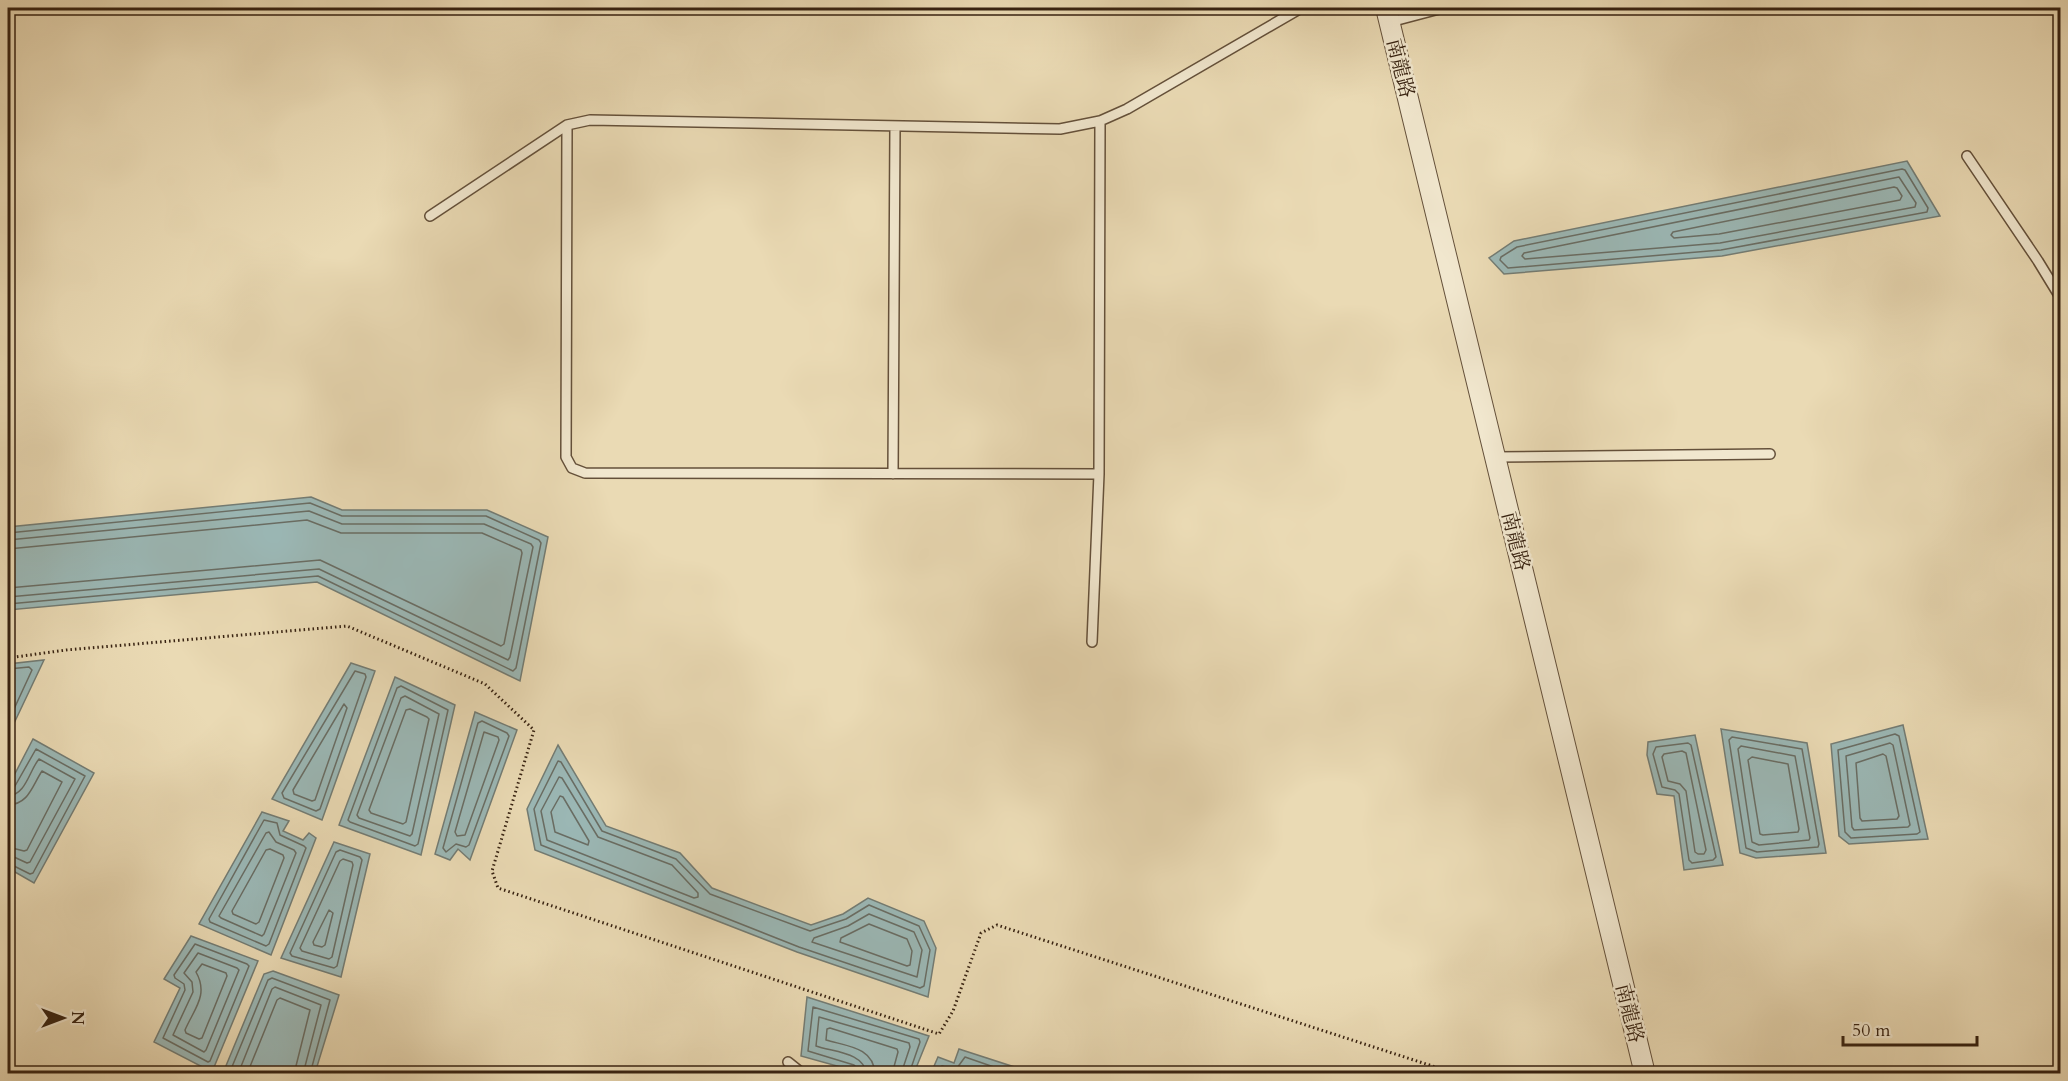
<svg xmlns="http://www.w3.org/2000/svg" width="2068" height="1081" viewBox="0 0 2068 1081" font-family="Cardo,'Noto Serif TC',serif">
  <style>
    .water { fill: #9bb8b6; stroke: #737c74; stroke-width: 1.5 }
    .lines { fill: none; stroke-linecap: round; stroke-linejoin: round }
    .shore { stroke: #696d64; stroke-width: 1.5 }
    .lane-casing { stroke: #64503a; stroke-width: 12 }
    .street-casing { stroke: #64503a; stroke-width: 22 }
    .path { stroke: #372211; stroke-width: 3; stroke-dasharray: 1.5 3; stroke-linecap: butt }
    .lane { stroke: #f1e7ce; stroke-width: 9 }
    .street { stroke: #f1e7ce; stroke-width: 20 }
    .labels { text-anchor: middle; stroke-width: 5; stroke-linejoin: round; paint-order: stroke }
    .street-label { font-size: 20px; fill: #372211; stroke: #f1e7ce }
  </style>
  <rect width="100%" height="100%" fill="#eadab4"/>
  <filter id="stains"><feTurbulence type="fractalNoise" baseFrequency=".00333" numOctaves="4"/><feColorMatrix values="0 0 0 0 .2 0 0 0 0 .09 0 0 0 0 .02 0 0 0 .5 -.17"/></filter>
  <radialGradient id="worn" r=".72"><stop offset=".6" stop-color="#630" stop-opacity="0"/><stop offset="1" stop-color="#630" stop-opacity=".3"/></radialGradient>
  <path class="water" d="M1907,161L1940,216L1722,256L1504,274L1489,258L1514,241Z
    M311,497L342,510H487L548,537L520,681L317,582L8,610V527Z
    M44,660L8,736V664Z
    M351,663L375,671L322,820L272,799Z
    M395,677L455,705L421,855L339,825Z
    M475,712L517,730L470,860L458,849L450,860L435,854Z
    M1903,725L1928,839L1849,844L1839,836L1831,744Z
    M1721,729L1807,743L1826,853L1756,858L1740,853Z
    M1695,735L1723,865L1684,870L1674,796L1657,794L1647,755L1648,742Z
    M33,739L94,773L34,883L8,868V787Z
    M558,745L606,826L680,853L712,888L811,925L843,914L868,898L924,921L936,948L928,997L797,952L535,850L527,809Z
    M262,812L289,821L283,831L303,840L309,833L316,838L271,955L199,924Z
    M334,842L370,854L341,977L281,958Z
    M191,936L258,961L212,1072L154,1042L180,988L164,979Z
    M273,971L339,995L315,1073H223L264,974Z
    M807,997L929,1036L914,1073H862L801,1056Z
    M959,1049L1033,1073H931L938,1057L954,1063Z"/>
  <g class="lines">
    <path class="shore" d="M1902,169L1905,170L1928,208L1927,212L1721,250L1508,268L1500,260L1501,257L1517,247Z
      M1899,177L1916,203L1915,207L1720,243L1525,259L1522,256L1524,253Z
      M1894,187L1897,188L1902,196L1900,200L1719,234L1674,238L1671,235L1673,232Z
      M8,533L310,503L342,516H486L539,540L541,543L516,668L513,671L318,576L8,604
      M8,540L309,511L342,524H484L531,544L533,547L510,657L508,660L319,569L8,597
      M8,549L307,520L341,533H482L521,550L522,553L504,644L501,646L320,560L8,588
      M8,669L29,667L32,670L8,722
      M355,671L365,674L366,677L320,809L316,811L284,798L282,793Z
      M401,686L448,710L418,844L415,846L350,822L348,820L397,688Z
      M405,696L439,714L412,834L410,836L359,818L357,815L401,698Z
      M344,704L347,708L315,800L312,801L294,794L293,790Z
      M410,709L427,717L429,719L406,822L403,824L371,813L369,810L406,710Z
      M482,721L507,733L509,736L469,845L466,847L456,844L446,852L443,848L478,723Z
      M484,732L498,737L499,740L465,835L457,836L455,832Z
      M1895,734L1899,736L1920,832L1917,834L1851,838L1845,832L1838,750Z
      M1732,737L1802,749L1819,844L1818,847L1757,852L1746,848L1729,740Z
      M1688,743L1691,745L1716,857L1713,860L1692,863L1689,860L1679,794L1675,790L1662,787L1653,754L1656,747Z
      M1890,743L1893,745L1910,825L1908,827L1854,830L1852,827L1846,756Z
      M1741,746L1795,756L1810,838L1809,840L1759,845L1752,842L1738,749Z
      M1682,751L1686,753L1706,850L1704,854H1698L1695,852L1686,791L1680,784L1668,781L1662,757L1664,754Z
      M1883,754L1886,756L1899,816L1897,819L1862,821L1860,818L1856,763Z
      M1752,757L1788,764L1799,829L1798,832L1763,835L1760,834L1748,760Z
      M558,761L561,762L602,831L676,859L710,894L810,931L846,919L869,905L919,926L930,950L924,986L920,988L799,947L541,845L534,809Z
      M559,777L562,778L598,837L672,865L698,893V897L694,898L547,840L541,811Z
      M8,788L15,786L36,749L85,776L33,873L30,874L8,863
      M8,796C26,795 29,771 39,759L75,779L30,862L27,863L14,857L8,856
      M560,796L563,797L589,841L588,845L555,832L551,812Z
      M8,805C29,804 32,786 42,771L62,782L27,850L24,851L8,847
      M264,820L277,823L280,835L304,846L306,848L269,944L266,946L210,922L209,919Z
      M266,833L269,832L276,842L294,850L296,853L264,934L262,936L221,918L219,916Z
      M270,849L283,855L284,858L259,922L256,924L233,914L232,911L266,850Z
      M340,850L360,857L362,860L337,966L334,968L292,956L290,953L336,852Z
      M343,859L352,862L353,865L332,957L329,959L302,951L300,948L340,861Z
      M329,910L333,913L325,945L322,947L314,945L313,942Z
      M869,914L914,932L922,950L917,977L812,942L814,938L848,926Z
      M869,924L907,939L912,951L910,965L907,966L840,942L841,938Z
      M195,944L247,964L249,966L210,1061L208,1062L163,1038L185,990L184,984L175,978L174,975Z
      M198,953L237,968L239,970L206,1050L204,1052L173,1035L193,992L192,982L184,973Z
      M202,964L226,973L227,976L202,1038L199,1039L186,1033L185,1030C194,1009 209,995 196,972Z
      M229,1074L268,980L272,978L330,1000L310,1074
      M238,1074L272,989L275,987L321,1005L303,1074
      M247,1074L277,1000L280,998L310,1010L294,1074
      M859,1074L858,1069L854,1065L808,1051L813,1007L919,1039L920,1042L909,1074
      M866,1074C865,1052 832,1052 816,1046L819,1017L909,1043L910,1047L901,1074
      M875,1074C874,1047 846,1046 826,1040L827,1029L830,1028L897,1049L898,1052L892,1074
      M937,1074L942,1066L952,1069L957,1068L965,1057L1014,1074"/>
    <g class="lane-casing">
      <path id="lane" d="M1390,22L1443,8
        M567,125L566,457L572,468L585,473L1099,474
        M1967,156L2038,261L2060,297
        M430,216L567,125L590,120L1060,129L1100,121L1127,109L1301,8
        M1495,457L1770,454
        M893,474L895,126
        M1092,642L1099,474L1100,121
        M788,1062L803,1074
        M8,1066L13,1074"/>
    </g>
    <g class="street-casing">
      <path id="street" d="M1386,8L1645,1074"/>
    </g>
    <path class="path" d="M8,658L66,650L347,626L485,684L534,730L492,871L498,888L939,1034L953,1011L981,933L997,925L1457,1074"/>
    <use href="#lane" class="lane"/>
    <use href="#street" class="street"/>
  </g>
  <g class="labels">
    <g class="street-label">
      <text transform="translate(1401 68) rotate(76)" y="7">南龍路</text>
      <text transform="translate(1516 541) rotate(76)" y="7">南龍路</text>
      <text transform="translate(1630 1013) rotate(76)" y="7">南龍路</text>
    </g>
  </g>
  <rect width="2068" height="1081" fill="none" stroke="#eadab4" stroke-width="30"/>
  <rect x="9" y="9" width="2050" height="1063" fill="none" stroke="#372211" stroke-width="3"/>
  <rect x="15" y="15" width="2038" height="1051" fill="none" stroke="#372211" stroke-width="1.5"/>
  <g transform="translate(63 1018) rotate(90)" stroke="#f1e7ce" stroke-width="4.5" paint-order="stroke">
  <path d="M0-4.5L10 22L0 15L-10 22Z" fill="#372211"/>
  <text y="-9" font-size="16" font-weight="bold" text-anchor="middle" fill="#372211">N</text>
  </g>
  <path d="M1843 1036v9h134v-9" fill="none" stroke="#372211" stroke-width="3"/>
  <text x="1852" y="1036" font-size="18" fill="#372211" stroke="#f1e7ce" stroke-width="4.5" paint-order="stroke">50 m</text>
  <rect width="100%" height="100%" filter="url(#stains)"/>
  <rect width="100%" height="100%" fill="url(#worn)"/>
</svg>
